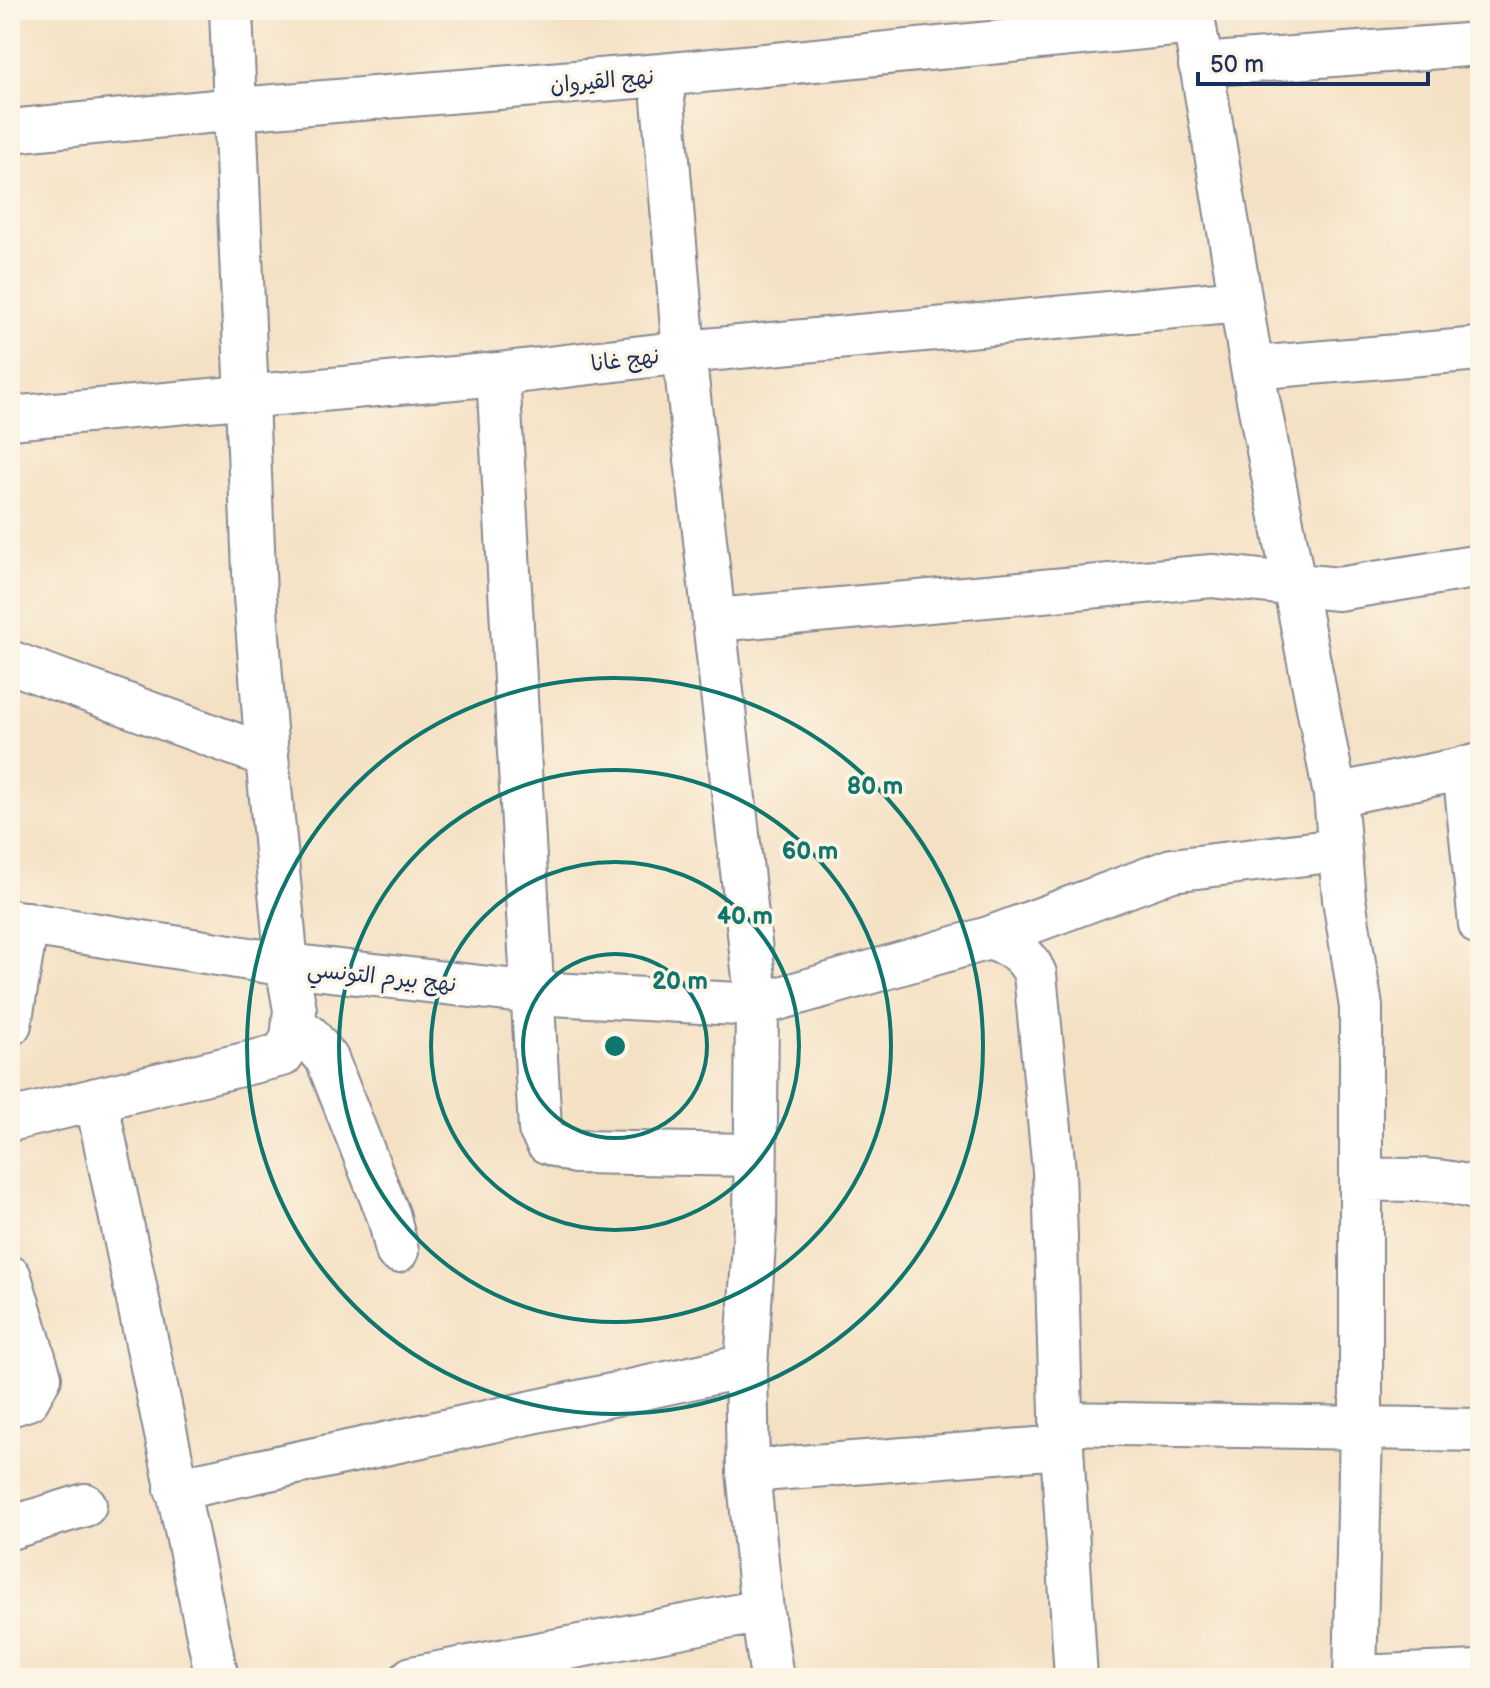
<svg xmlns="http://www.w3.org/2000/svg" width="1490" height="1688" viewBox="0 0 1490 1688" font-family="'Balsamiq Sans','Playpen Sans Arabic',sans-serif">
  <style>
    .lines { fill: none; stroke-linecap: round; stroke-linejoin: round }
    .minor-casing { stroke: #888891; stroke-width: 46 }
    .minor { stroke: #fff; stroke-width: 42 }
    .ring { fill: none; stroke: #0f766e; stroke-width: 4 }
    .labels { text-anchor: middle; stroke-width: 7; stroke-linejoin: round; paint-order: stroke }
    .street-label { font-size: 22px; fill: #1b2f5e; stroke: #fcf5e5 }
    .centre { fill: #0f766e; stroke: #fcf5e5; stroke-width: 4 }
    .ring-label { font-size: 24px; text-anchor: middle; font-weight: bold; fill: #0f766e; stroke: #fcf5e5; stroke-width: 7; stroke-linejoin: round; paint-order: stroke }
  </style>
  <rect width="100%" height="100%" fill="#fcf5e5"/>
  <filter id="ink" filterUnits="userSpaceOnUse"><feTurbulence type="fractalNoise" baseFrequency=".0125" numOctaves="2"/><feDisplacementMap in="SourceGraphic" scale="16" xChannelSelector="R" yChannelSelector="G"/><feConvolveMatrix kernelMatrix="1 2 1 2 8 2 1 2 1" color-interpolation-filters="sRGB"/></filter>
  <filter id="wash" filterUnits="userSpaceOnUse"><feTurbulence type="fractalNoise" baseFrequency=".006" numOctaves="4" result="noise"/><feDisplacementMap in="SourceGraphic" scale="32" xChannelSelector="R" yChannelSelector="G"/><feGaussianBlur stdDeviation="1.8" result="paint"/><feColorMatrix in="noise" values="0 0 0 0 0 0 0 0 0 0 0 0 0 0 0 0 0 1.4 0 .05"/><feComposite in="paint" operator="in"/></filter>
  <g filter="url(#wash)">
    <rect width="100%" height="100%" fill="#f4e1c4"/>
  </g>
  <g filter="url(#ink)">
    <g class="lines">
      <g class="minor-casing">
        <path id="minor" d="M1192,10L1252,368L1335,795L1344,899L1361,1007V1429L1355,1678
          M1200,65L1480,44
          M661,75L684,352L757,1005L755,1227L746,1366L748,1471L762,1611L772,1678
          M10,131L236,109L661,75L1194,23
          M1252,368L1480,349
          M498,374L540,1129L547,1142L575,1152L754,1155
          M10,418L498,374L684,352L1240,301
          M715,620L1212,576L1338,589L1480,566
          M10,662L267,756
          M1464,768L1480,924
          M1335,795L1480,765
          M10,921L287,965L533,993L757,1005L989,938L1172,870L1338,850
          M989,938C1011,946 1025,951 1035,974L1054,1171L1062,1447L1076,1678
          M10,1024L27,923
          M294,1025L309,1036L327,1059L389,1217L397,1251
          M96,1099L217,1678
          M10,1120L282,1055L292,1039L295,1010L287,965L267,756L255,596L231,10
          M1363,1180C1403,1180 1442,1177 1480,1190
          M10,1277L40,1377L28,1399L10,1405
          M1061,1423L1480,1430
          M748,1471L1062,1447
          M176,1489L746,1366
          M10,1528L85,1505
          M1355,1677L1480,1672
          M412,1678L762,1611"/>
      </g>
      <use href="#minor" class="minor"/>
    </g>
  </g>
  <g class="ring">
    <circle cx="615" cy="1046" r="92"/>
    <circle cx="615" cy="1046" r="184"/>
    <circle cx="615" cy="1046" r="276"/>
    <circle cx="615" cy="1046" r="368"/>
  </g>
  <g class="labels">
    <g class="street-label">
      <text transform="translate(602 80) rotate(-5)" y="8">نهج القيروان</text>
      <text transform="translate(625 359) rotate(-7)" y="8">نهج غانا</text>
      <text transform="translate(382 976) rotate(6)" y="8">نهج بيرم التونسي</text>
    </g>
  </g>
  <circle cx="615" cy="1046" r="12" class="centre"/>
  <g class="ring-label">
    <text x="875" y="794">80 m</text>
    <text x="810" y="859">60 m</text>
    <text x="745" y="924">40 m</text>
    <text x="680" y="989">20 m</text>
  </g>
  <rect width="1490" height="1688" fill="none" stroke="#fcf5e5" stroke-width="40"/>
  <path d="M1198 72v12h230v-12" fill="none" stroke="#1b2f5e" stroke-width="4"/>
  <text x="1210" y="72" font-size="24" fill="#1b2f5e" stroke="#fcf5e5" stroke-width="6" paint-order="stroke">50 m</text>
</svg>
